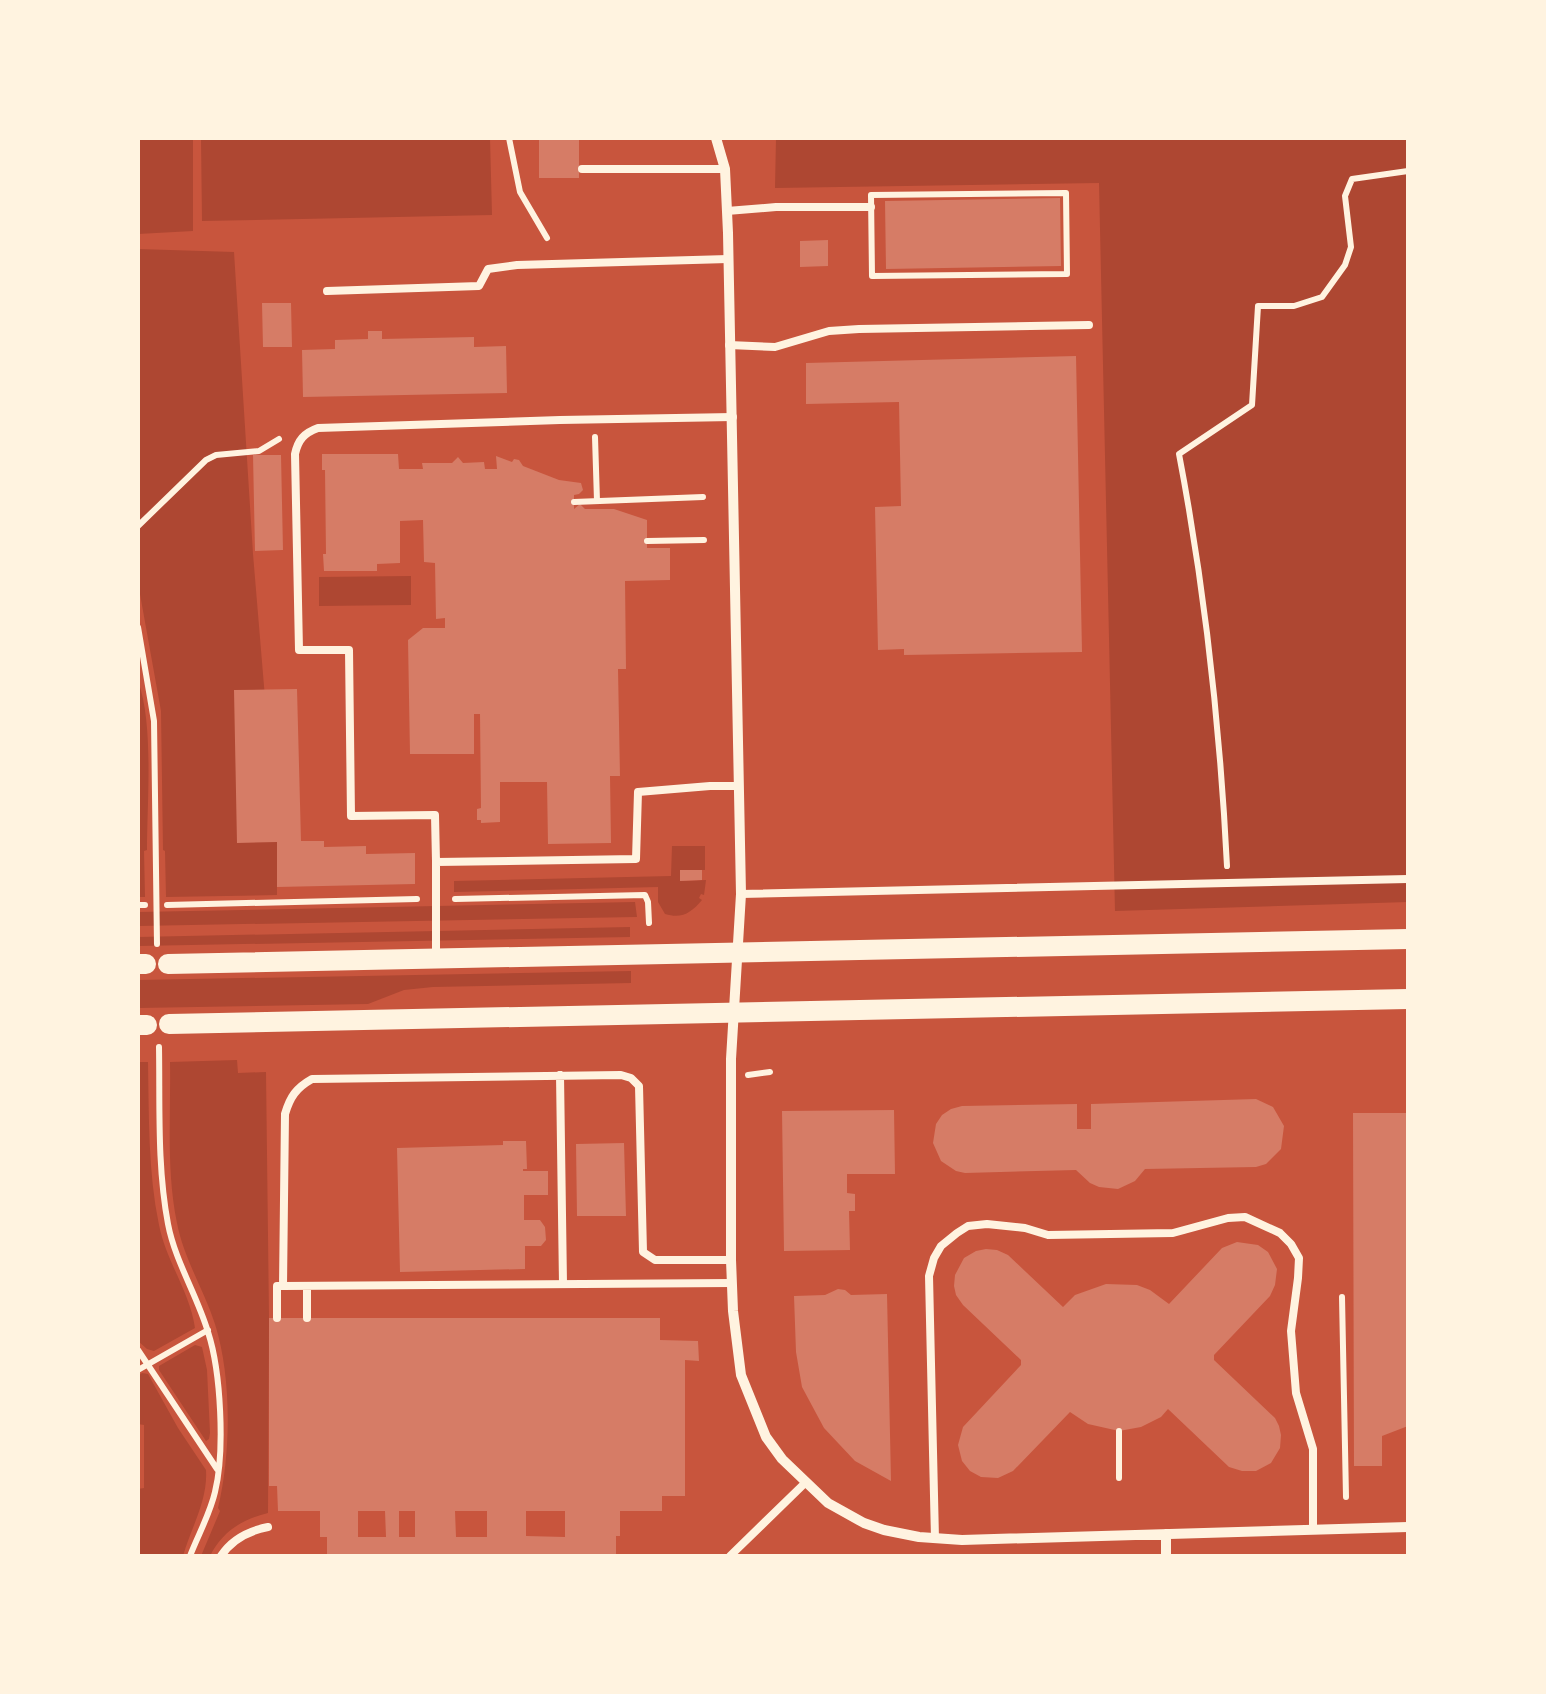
<svg xmlns="http://www.w3.org/2000/svg" width="1546" height="1694" viewBox="0 0 1546 1694" font-family="'Varela Round',sans-serif">
  <style>
    .green { fill: #ae4732 }
    .building { fill: #d67c66; fill-rule: evenodd }
    .lines { fill: none; stroke-linecap: round; stroke-linejoin: round }
    .path { stroke: #fff3e0; stroke-width: 6 }
    .service { stroke: #fff3e0; stroke-width: 8 }
    .minor { stroke: #fff3e0; stroke-width: 10 }
    .secondary { stroke: #fff3e0; stroke-width: 20 }
  </style>
  <rect width="100%" height="100%" fill="#c8553d"/>
  <path class="green" d="M138,138H193V231L138,234Z
    M201,138H490L492,215L202,221Z
    M776,138H1408V902L1115,911L1099,183L775,188Z
    M138,249L234,252L253,554L277,842V895L166,897L165,851L163,850L161,711L138,583Z
    M411,576V605L319,606V577Z
    M138,681C154,724 147,802 147,850L144,851L145,897H138Z
    M672,846H705V870H681V881L706,880L704,895L701,894L699,898L702,900C691,913 682,919 665,914L658,902V887L454,892V881L671,876Z
    M635,902L637,917L138,926V912Z
    M630,927V937L138,946V937Z
    M631,971V983L433,987L404,990L368,1004L138,1008V980Z
    M237,1060L238,1073L266,1072L269,1318L268,1513C242,1519 222,1532 210,1556H201L220,1511L218,1508C231,1454 232,1378 215,1324C204,1290 184,1259 177,1223C166,1169 171,1116 170,1062Z
    M138,1062H148C149,1116 148,1172 159,1225C166,1261 190,1292 195,1328L154,1351L147,1349L138,1341Z
    M195,1345L202,1347L207,1370L210,1433L209,1439L206,1441L159,1370V1366Z
    M142,1373L148,1374L178,1428L206,1470C208,1500 191,1528 183,1556H138V1489L144,1488V1425L138,1424V1376Z"/>
  <path class="building" d="M539,138H579V178H539Z
    M1060,198L1061,266L886,269L885,201Z
    M828,240V266L800,267V241Z
    M262,303H291L292,347H263Z
    M368,331H382V339L474,337V347L506,346L507,393L303,397L302,350L335,349V340L368,339Z
    M1076,356L1082,652L904,655V649L878,650L875,507L901,506L899,402L806,404V363Z
    M322,454H398L399,469H423L422,463H452L458,457L463,463L484,462L485,469H497L496,456L512,462L514,459L519,460L523,466L559,480L581,483L583,490L579,494L574,495V509L580,504L585,509H614L647,520V548H670V580L625,581L626,669H618L620,776H610L611,843L548,844L547,782H500V822L481,823V820H477V809L481,808L480,714H474V754H410L408,640L423,628H445V618L436,619L435,563L424,562L423,520L400,521V563L377,564V571H324L323,554H326L325,470H322Z
    M253,455H281L283,550L255,551Z
    M297,689L301,841H324V847L366,846V854L415,853V884L277,887V842L237,843L234,690Z
    M680,870H702V880L680,881Z
    M1256,1099L1273,1107L1284,1126L1281,1149L1266,1164L1256,1167L1145,1169L1135,1181L1118,1189L1099,1187L1090,1183L1076,1170L965,1173L956,1171L941,1161L933,1143L936,1124L942,1115L951,1109L962,1106L1077,1104V1129H1091V1104Z
    M894,1110L895,1174H847V1193L855,1194V1211H849L850,1250L784,1251L782,1111Z
    M1353,1113H1408V1426L1382,1436V1466H1354Z
    M503,1141H526L527,1169H523V1171H548V1195H524V1220H540L545,1227L546,1240L541,1246H525V1269L400,1272L397,1148L503,1145Z
    M624,1143L626,1216H577L576,1144Z
    M1237,1242L1258,1245L1268,1252L1277,1269L1275,1285L1270,1296L1214,1355V1360L1275,1418L1279,1426L1281,1435L1280,1448L1271,1463L1256,1471H1242L1229,1467L1168,1409L1161,1417L1141,1427L1119,1431L1088,1424L1070,1412L1013,1471L998,1478L981,1477L970,1471L962,1461L958,1445L963,1427L1021,1365V1360L963,1305L956,1295L954,1286L955,1275L964,1258L976,1251L986,1249L997,1250L1008,1255L1063,1307L1075,1295L1106,1284L1137,1285L1150,1290L1169,1304L1222,1248Z
    M838,1289L845,1290L851,1295L887,1294L891,1481L855,1461L839,1444L824,1428L802,1387L796,1352L794,1296L825,1295Z
    M269,1318H660V1340L698,1341L699,1361L685,1360V1496H662V1511H620V1536H616V1556H327V1537H320V1511H278L277,1486H269ZM358,1511H385L386,1537H358ZM399,1511H415V1537H399ZM455,1511H487V1537H456ZM526,1511H565V1537L526,1536Z"/>
  <g class="lines">
    <path class="path" d="M509,138L520,192L547,238
      M1066,193L1067,274L872,276L871,195Z
      M595,437L597,501
      M574,502L703,497
      M138,526L206,460L216,455L259,451L279,439
      M647,541L704,540
      M138,627L154,721L157,944
      M1227,866C1220,727 1205,590 1179,454L1252,405L1258,306H1294L1322,297L1345,265L1351,247L1345,196L1352,179L1408,171
      M455,899L645,895L648,902L649,923
      M138,905H145
      M167,905L417,899
      M159,1047C160,1105 157,1166 168,1224C175,1261 197,1295 208,1332C221,1372 225,1451 215,1492C210,1514 198,1535 190,1556
      M748,1075L770,1072
      M1342,1297L1346,1497
      M138,1350L217,1469
      M138,1370L208,1330
      M1119,1478V1431"/>
    <path class="service" d="M582,169H725
      M727,211L776,207H871
      M327,291L479,286L488,269L517,265L728,259
      M729,345L775,347L829,331L859,329L1089,325
      M733,417L560,420L318,428C304,433 298,440 295,454L299,650H349L351,816L435,815L436,862L636,859L638,792L710,786H738
      M436,862V957
      M741,894L1408,879
      M560,1075L563,1284
      M283,1286L732,1283
      M307,1286V1318
      M277,1318V1286H283L285,1114C290,1097 296,1088 312,1079L621,1075L631,1078L639,1086L643,1252L655,1260H731
      M935,1539L929,1276L934,1258L941,1246L957,1233L968,1226L987,1224L1025,1228L1048,1235L1173,1233L1228,1218L1245,1217L1280,1233L1291,1244L1299,1258L1298,1278L1291,1331L1296,1393L1313,1449V1530
      M221,1556C232,1539 248,1531 268,1527
      M730,1556L805,1483"/>
    <path class="minor" d="M716,138L725,169L728,233L741,894L731,1059V1260L733,1311L741,1375L766,1437L782,1459L828,1503L864,1523L884,1530L919,1537L962,1540L1408,1527
      M1166,1534V1556"/>
    <path class="secondary" d="M138,964H146
      M168,964L1408,939
      M169,1024L1408,999
      M138,1025H147"/>
  </g>
  <rect width="1546" height="1694" fill="none" stroke="#fff3e0" stroke-width="280"/>
</svg>
